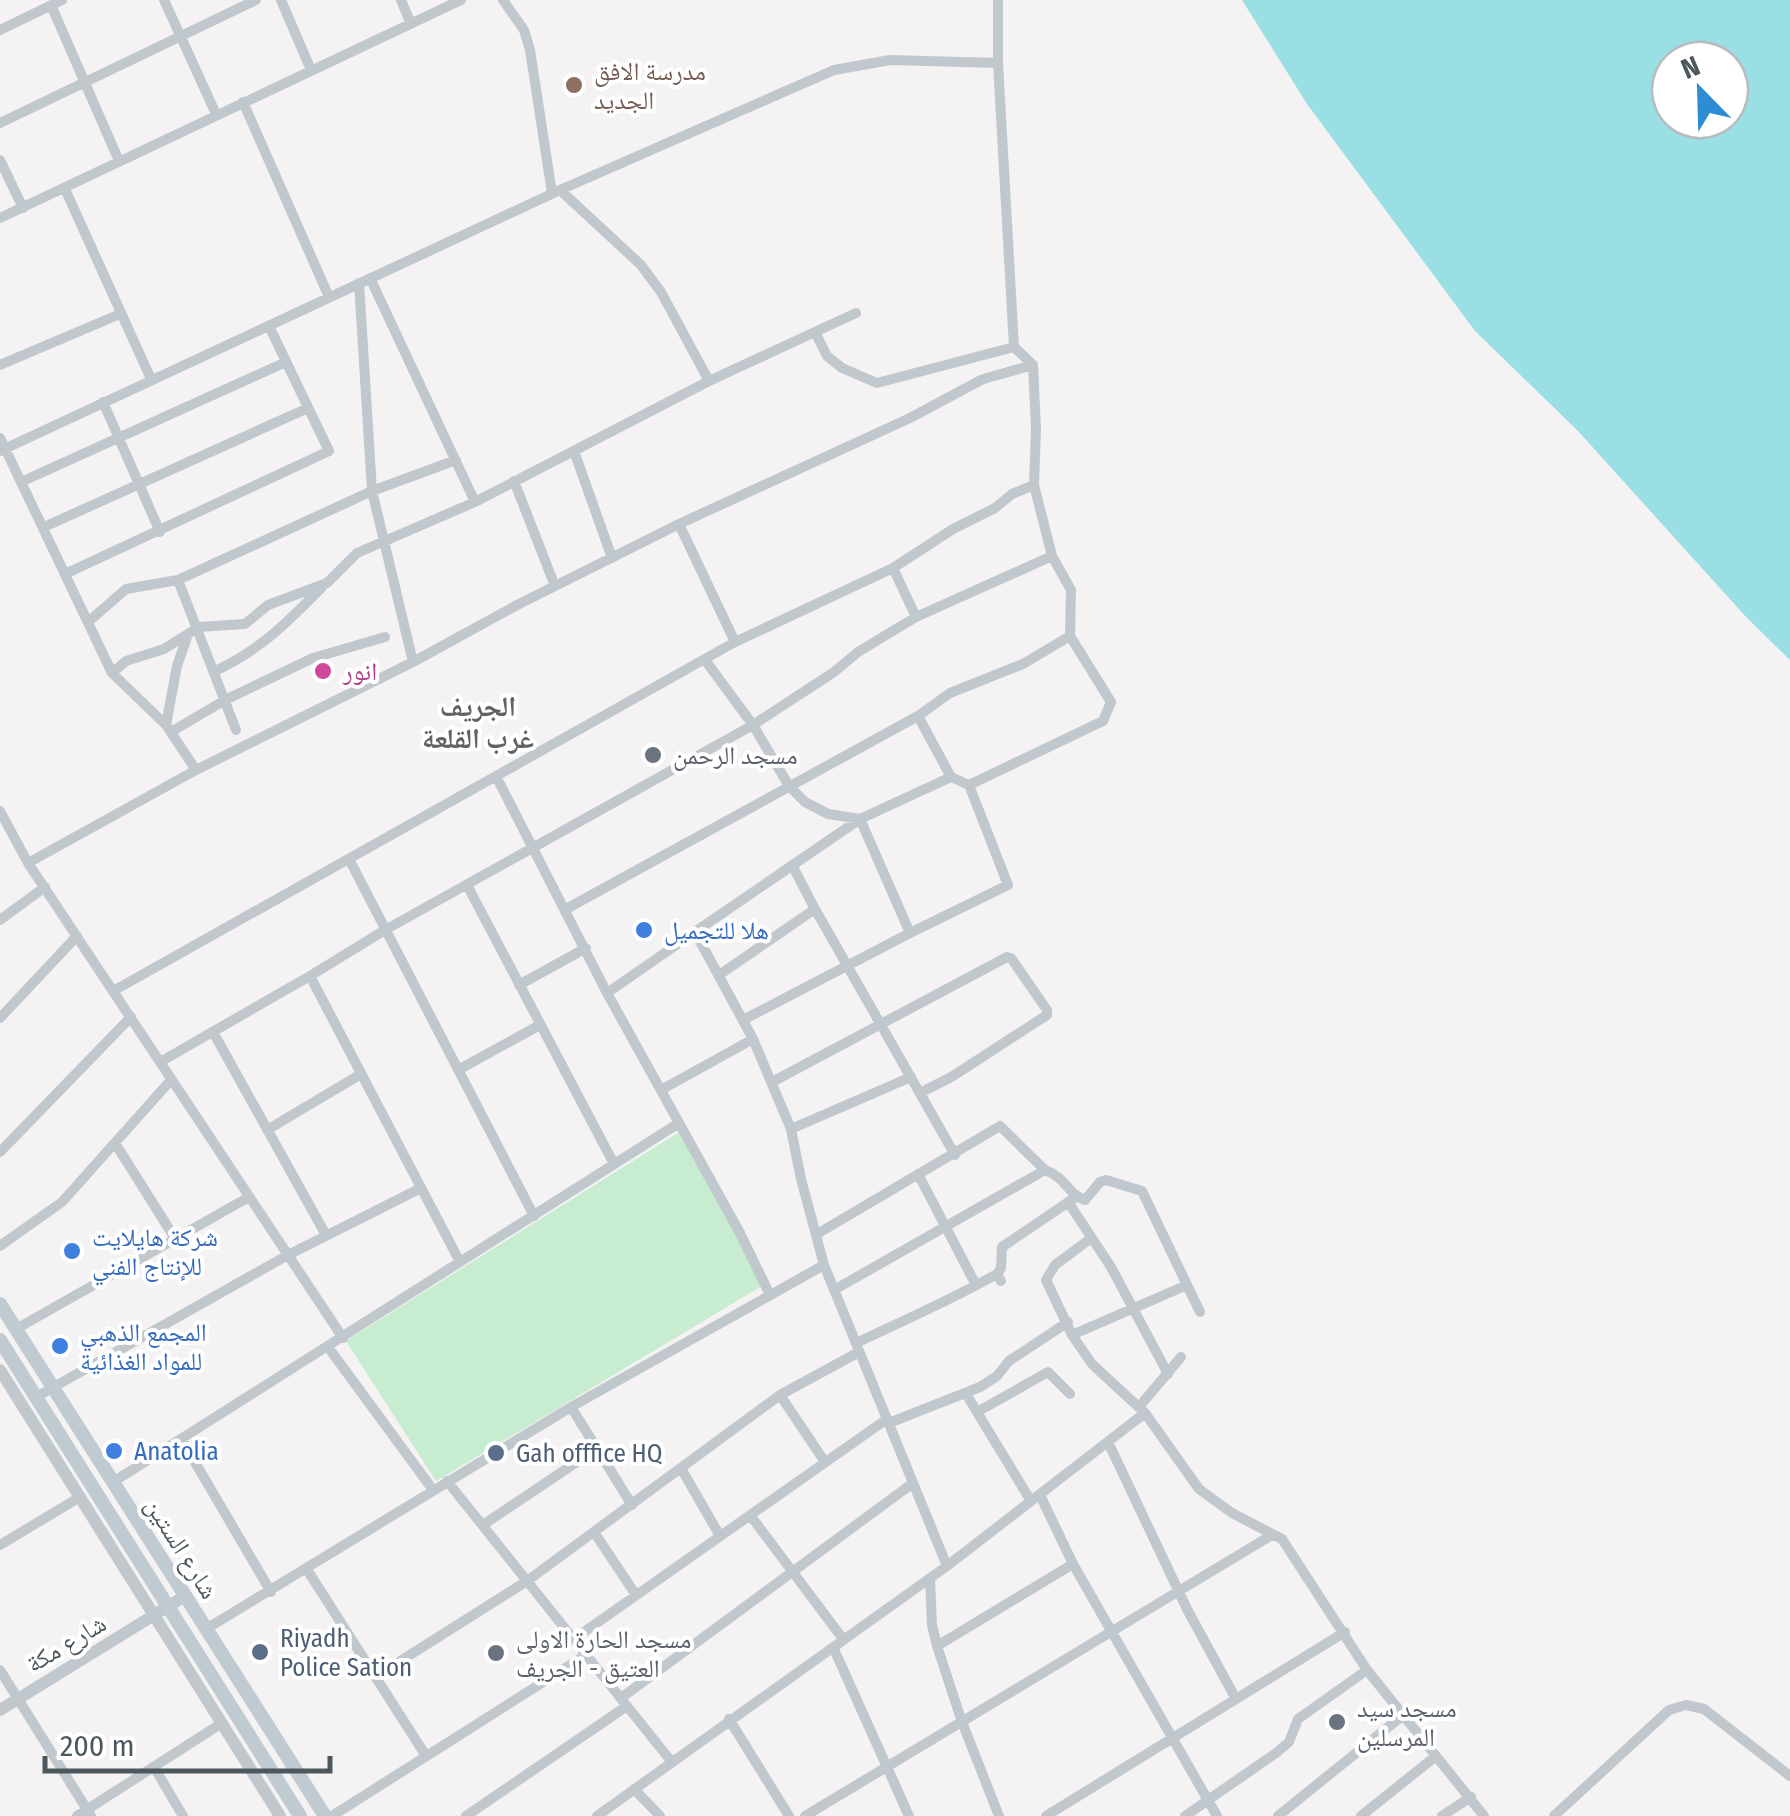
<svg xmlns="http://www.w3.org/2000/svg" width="1790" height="1816" viewBox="0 0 1790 1816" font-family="'Fira Sans Condensed','Noto Naskh Arabic',sans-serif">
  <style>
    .green { fill: #c7ecd0 }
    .water { fill: #99dfe4; fill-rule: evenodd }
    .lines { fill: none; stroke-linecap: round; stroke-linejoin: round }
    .minor { stroke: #c0c8cd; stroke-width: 10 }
    .tertiary { stroke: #c0c8cd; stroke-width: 12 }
    .secondary { stroke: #c0cbd1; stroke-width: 14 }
    .education-dot { fill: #8d6e63; stroke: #fff; stroke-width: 4 }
    .hotel-dot { fill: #d1479c; stroke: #fff; stroke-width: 4 }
    .worship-dot { fill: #6b7280; stroke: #fff; stroke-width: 4 }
    .shop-dot { fill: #3f7fe0; stroke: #fff; stroke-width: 4 }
    .service-dot { fill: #5c6f8a; stroke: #fff; stroke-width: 4 }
    .labels { text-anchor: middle; stroke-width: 8; stroke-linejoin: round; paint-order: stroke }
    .education-label { font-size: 25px; fill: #785e54; stroke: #fff; text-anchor: start }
    .hotel-label { font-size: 25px; fill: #b23c85; stroke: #fff; text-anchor: start }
    .worship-label { font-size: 25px; fill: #5b616d; stroke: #fff; text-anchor: start }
    .shop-label { font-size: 25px; fill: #366cbe; stroke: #fff; text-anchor: start }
    .service-label { font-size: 25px; fill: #4e5e75; stroke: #fff; text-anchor: start }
    .street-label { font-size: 25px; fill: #4c585e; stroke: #fff }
    .neighbourhood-label { font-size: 28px; font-weight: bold; fill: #5f6366; stroke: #fff }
  </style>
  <rect width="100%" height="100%" fill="#f4f2f3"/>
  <path class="green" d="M684,1129L767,1283L436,1481L346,1341Z"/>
  <path class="water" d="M1242,0H1790V660L1747,618L1578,431L1475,331L1307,104ZM1670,60H1730V120H1670Z"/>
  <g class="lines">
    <path class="minor" d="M164,0L216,114
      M281,0L311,70
      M401,0L411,24
      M503,0L524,30L530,50L552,193
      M51,5L119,161
      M0,30L62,0
      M243,102L329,297
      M0,123L256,0
      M0,160L23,208
      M65,189L151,379
      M560,190L641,265L661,292L709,381
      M0,218L461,0
      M370,278L475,502L709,381L856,313
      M359,283L372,491L413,662
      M815,332L827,356L842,368L877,383L1014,347
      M0,365L120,314
      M103,402L160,532
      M0,438L112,673L166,725L196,770
      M0,451L560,190L834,70L890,60L998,63
      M574,451L612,558
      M514,481L555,586
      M21,482L286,362
      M679,524L735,642
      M44,527L308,408
      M893,568L916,617
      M65,574L329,451L269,326
      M178,580L236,730
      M88,622L126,589L178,580L372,491L456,460
      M705,660L753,725L789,786L805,802L828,814L860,819L910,933L743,1020
      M215,671C261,650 291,619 326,583
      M112,673L126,661L164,649L199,627L245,624L268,605L327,583L357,553L475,502
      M166,725L177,666L188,634
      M171,732L225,700L313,658L385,637
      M497,778L607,993L740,1233L769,1293
      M969,785L1103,721L1111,702L1070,636
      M0,811L28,863L343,1338
      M349,859L534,1216
      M28,863L196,770L413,662L519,604L679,524L910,418L983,379L1033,365L1014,347L998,63V0
      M792,865L815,909
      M467,885L614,1164
      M566,909L918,716L950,693L1023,664L1070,636L1071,590L1052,556L1034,485
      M0,920L45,887
      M695,932L860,819L951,777
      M910,933L1008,885L969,785L951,777L918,716
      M719,975L815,909L955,1155
      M310,976L460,1262
      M519,985L586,948
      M115,990L735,642L893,568L953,529L995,508L1012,494L1034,485L1036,429L1033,365
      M607,993L695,932L753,1039L791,1129L801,1179L824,1265L947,1566
      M0,1018L77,936
      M213,1032L326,1235
      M160,1062L310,976L385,930L753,725L834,672L858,652L916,617L1052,556
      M458,1070L538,1026
      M772,1082L1007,957L1011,958L1047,1010V1015L953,1076L922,1092
      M661,1090L753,1039
      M791,1129L911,1077
      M267,1130L361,1074
      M115,1143L176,1240
      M0,1152L131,1017
      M1045,1170C1067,1178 1067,1194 1085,1200L1100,1182L1106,1180L1142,1191L1200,1312
      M918,1174L976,1285
      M1068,1202L1111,1267L1168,1374
      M817,1234L1000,1126L1045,1170L834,1290
      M1090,1239L1055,1265L1046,1280L1072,1335L1092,1364L1145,1413L1199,1489L1232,1513L1282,1539L1367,1670L1484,1816
      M0,1246L62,1202L171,1080
      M997,1274L1001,1268L1002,1247L1073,1199
      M16,1329L249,1197
      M1072,1335L1187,1285
      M856,1343C903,1321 951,1300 997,1274L1001,1281
      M328,1347L433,1490
      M966,1394L1031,1501
      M780,1395L825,1462
      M36,1397L288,1255L421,1188
      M571,1407L632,1505
      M1139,1407L1181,1357
      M977,1412L1048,1372L1070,1394
      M889,1423L980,1387L997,1376L1009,1361L1068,1322
      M182,1440L271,1592
      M1108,1442L1188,1611L1236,1699
      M682,1470L720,1536
      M447,1481L671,1761
      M113,1482L679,1123
      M1040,1495L1073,1564L1217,1816
      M750,1515L843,1639
      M483,1525L596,1449
      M594,1532L636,1595
      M0,1545L80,1497
      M306,1568L426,1756
      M930,1578L932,1625L937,1646L962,1722L999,1816
      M206,1629L571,1407L824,1265
      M574,1639L887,1419
      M937,1646L1073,1564
      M833,1647L909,1816
      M0,1670L91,1816
      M375,1677L527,1581L780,1395L859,1352
      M621,1698L913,1483
      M729,1719L789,1816
      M154,1767L183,1816
      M634,1789L660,1816
      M77,1816L222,1723
      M332,1816L586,1655
      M466,1816L627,1706
      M597,1816L947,1566L1145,1413
      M805,1816L1272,1535
      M1046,1816L1345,1632
      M1185,1816L1276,1753L1289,1742L1298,1719L1367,1670
      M1278,1816L1402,1716
      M1361,1816L1436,1756
      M1442,1816L1471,1797
      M1554,1816L1669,1710L1686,1705L1704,1709L1790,1776"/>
    <path class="tertiary" d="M0,1370L280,1816
      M0,1710L185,1596"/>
    <path class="secondary" d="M0,1304L325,1816
      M0,1340L300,1816"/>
  </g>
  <circle class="education-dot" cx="574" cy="85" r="10"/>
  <circle class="hotel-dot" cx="323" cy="671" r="10"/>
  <g class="worship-dot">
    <circle cx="653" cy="755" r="10"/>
    <circle cx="496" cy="1653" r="10"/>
    <circle cx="1337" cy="1722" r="10"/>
  </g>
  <g class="shop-dot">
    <circle cx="644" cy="930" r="10"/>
    <circle cx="72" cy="1251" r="10"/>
    <circle cx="60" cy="1346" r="10"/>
    <circle cx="114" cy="1451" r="10"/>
  </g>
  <g class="service-dot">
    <circle cx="496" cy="1453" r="10"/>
    <circle cx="260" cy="1652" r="10"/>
  </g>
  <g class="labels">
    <g class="education-label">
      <text x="594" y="80">مدرسة الافق<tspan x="594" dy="29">الجديد</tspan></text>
    </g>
    <g class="hotel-label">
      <text x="343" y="680">انور</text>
    </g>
    <g class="worship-label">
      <text x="673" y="764">مسجد الرحمن</text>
      <text x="516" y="1648">مسجد الحارة الاولى<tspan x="516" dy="29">العتيق - الجريف</tspan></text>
      <text x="1357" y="1717">مسجد سيد<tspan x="1357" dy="29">المرسلين</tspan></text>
    </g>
    <g class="shop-label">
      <text x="664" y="939">هلا للتجميل</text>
      <text x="92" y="1246">شركة هايلايت<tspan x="92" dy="29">للإنتاج الفني</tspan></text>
      <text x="80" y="1341">المجمع الذهبي<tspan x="80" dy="29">للمواد الغذائية</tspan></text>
      <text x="134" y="1460">Anatolia</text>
    </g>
    <g class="service-label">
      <text x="516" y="1462">Gah offfice HQ</text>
      <text x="280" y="1647">Riyadh<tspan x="280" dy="29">Police Sation</tspan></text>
    </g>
    <g class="street-label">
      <text transform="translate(182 1548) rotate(58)" y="9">شارع الستين</text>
      <text transform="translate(66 1643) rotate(-31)" y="9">شارع مكة</text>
    </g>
    <g class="neighbourhood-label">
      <text x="478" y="716">الجريف<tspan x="478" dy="32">غرب القلعة</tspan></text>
    </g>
  </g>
  <g transform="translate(1700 90) rotate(337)"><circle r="48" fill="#ffffff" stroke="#b7bcbf" stroke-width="2.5"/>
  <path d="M0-8L18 38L0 25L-18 38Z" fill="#2e8cd2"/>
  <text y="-15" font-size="28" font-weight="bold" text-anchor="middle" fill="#4c585e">N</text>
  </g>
  <path d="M45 1756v15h285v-15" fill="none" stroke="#4c585e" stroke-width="5"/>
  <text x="60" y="1756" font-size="30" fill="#4c585e" stroke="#ffffff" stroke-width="8" paint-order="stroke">200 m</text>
</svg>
